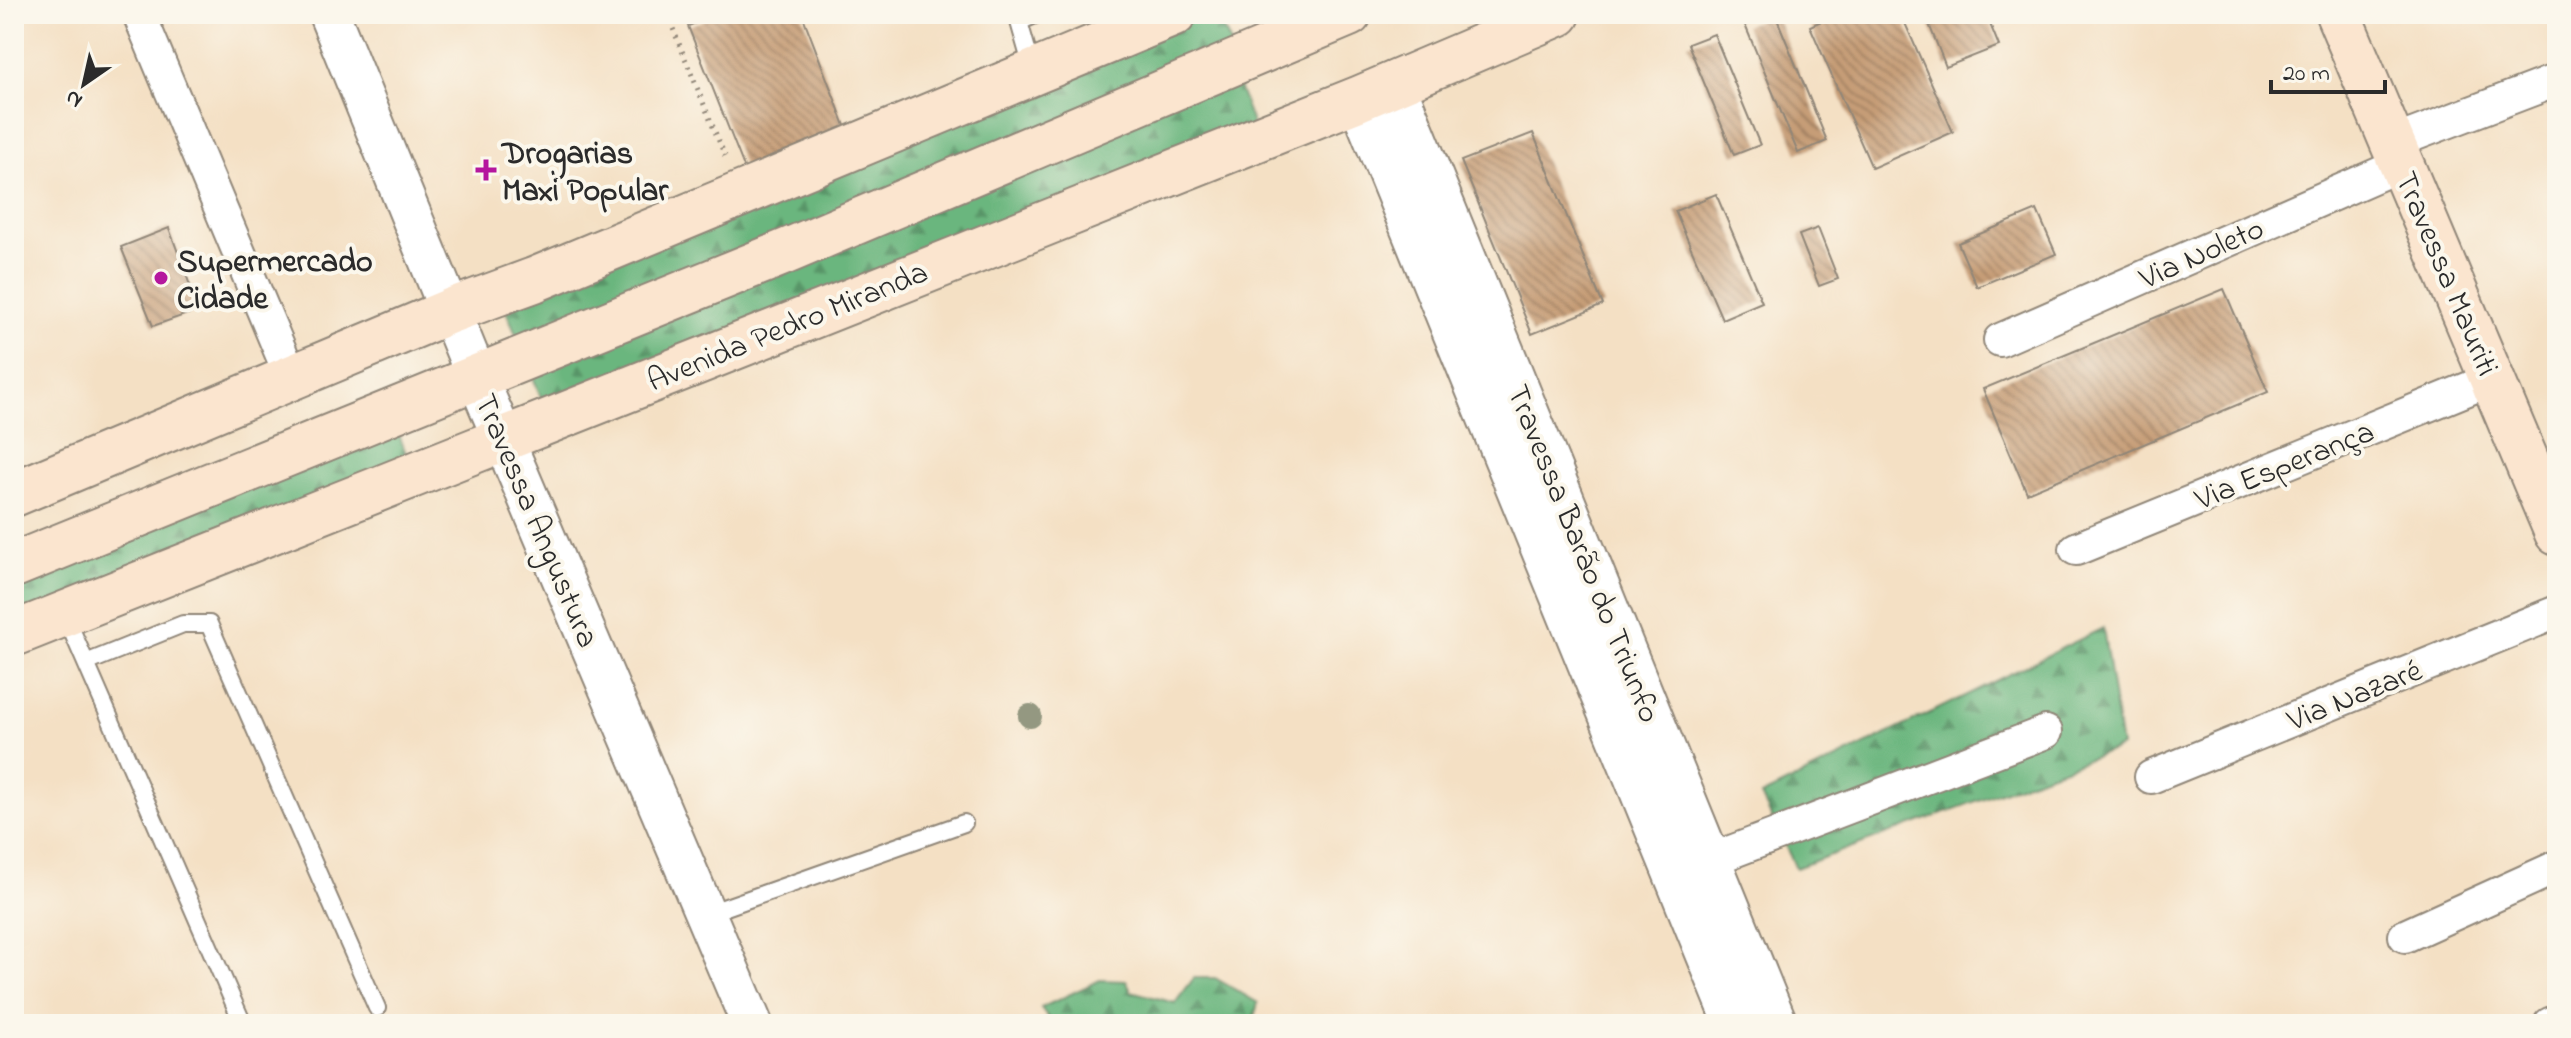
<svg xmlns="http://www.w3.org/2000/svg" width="2571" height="1038" viewBox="0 0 2571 1038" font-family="'Indie Flower',sans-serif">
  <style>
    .forest { fill: url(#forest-firs); stroke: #4b7054; stroke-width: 2 }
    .building { fill: url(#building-back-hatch) }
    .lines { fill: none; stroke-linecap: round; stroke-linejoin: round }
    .service-casing { stroke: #908678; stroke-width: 20 }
    .minor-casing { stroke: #908678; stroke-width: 36 }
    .tertiary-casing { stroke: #908678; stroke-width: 44 }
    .secondary-casing { stroke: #908678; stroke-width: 48 }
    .path { stroke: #908678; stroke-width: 5; stroke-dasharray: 2 6; stroke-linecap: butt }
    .service { stroke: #fff; stroke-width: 16 }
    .minor { stroke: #fff; stroke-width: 32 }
    .tertiary { stroke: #fff; stroke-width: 40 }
    .secondary { stroke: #fbe5cf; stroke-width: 44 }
    .tree { fill: #949881 }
    .poi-dot { fill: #b5179e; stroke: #fbf7ec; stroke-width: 3 }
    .labels { text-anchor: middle; stroke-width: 8; stroke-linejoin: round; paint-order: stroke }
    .poi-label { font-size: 32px; font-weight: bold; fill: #2b2b2b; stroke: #fbf7ec; text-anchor: start }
    .street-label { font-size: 32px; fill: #2b2b2b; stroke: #fbf7ec }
  </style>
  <defs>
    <pattern id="forest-firs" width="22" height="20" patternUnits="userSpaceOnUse" patternTransform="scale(2)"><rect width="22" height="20" fill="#6bb67e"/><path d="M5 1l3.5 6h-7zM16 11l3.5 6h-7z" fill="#589467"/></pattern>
    <pattern id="building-back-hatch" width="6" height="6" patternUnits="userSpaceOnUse" patternTransform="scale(2)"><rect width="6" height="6" fill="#c69d77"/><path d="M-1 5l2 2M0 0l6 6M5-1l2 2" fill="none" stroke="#a18062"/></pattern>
  </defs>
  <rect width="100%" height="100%" fill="#fbf7ec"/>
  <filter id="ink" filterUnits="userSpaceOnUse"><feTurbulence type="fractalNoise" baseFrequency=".0125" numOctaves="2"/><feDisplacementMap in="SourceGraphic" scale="16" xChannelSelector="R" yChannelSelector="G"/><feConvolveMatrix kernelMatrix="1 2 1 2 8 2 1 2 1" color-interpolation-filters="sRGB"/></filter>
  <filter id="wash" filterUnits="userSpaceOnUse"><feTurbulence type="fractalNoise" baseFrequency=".006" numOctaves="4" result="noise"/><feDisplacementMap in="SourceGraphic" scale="32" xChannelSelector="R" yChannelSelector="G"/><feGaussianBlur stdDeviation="1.8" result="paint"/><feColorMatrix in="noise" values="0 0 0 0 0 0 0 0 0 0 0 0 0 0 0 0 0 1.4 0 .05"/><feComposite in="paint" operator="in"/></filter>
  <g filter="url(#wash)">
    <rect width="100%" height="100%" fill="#f4e0c4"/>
    <path class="forest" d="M1205,14H1217L1233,49L520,344L504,306Z
      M1235,76L1253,126L546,410L529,367Z
      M395,424L408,459L14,619V579Z
      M2103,628L2121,747L1796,868L1761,796Z
      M1194,978H1215L1258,1003L1252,1024H1142L1141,1020L1108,1016L1089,1024H1053L1041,1008L1100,980L1126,981L1131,991L1175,1003Z"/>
    <g id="blocks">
      <path class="building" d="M720,14H802L847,131L746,172L688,26Z
        M1775,14L1827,141L1798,153L1745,25Z
        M1837,14H1901L1953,132L1872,168L1810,26Z
        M1925,14H1986L1999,46L1946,67Z
        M1714,34L1760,145L1734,155L1688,44Z
        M1533,133L1603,305L1532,334L1461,161Z
        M1716,194L1762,302L1722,319L1675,211Z
        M2037,210L2056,254L1977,287L1958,243Z
        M169,228L199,310L153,326L121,247Z
        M1818,228L1838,279L1819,286L1799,235Z
        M2224,289L2268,392L2027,493L1983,389Z"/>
    </g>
  </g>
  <g filter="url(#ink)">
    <use href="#blocks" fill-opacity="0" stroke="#908678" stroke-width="2"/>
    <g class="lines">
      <g class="service-casing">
        <path id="service" d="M1033,71L1019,22L1037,14
          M65,615L243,1024
          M86,663L183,624H209L377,1008
          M706,914L964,823"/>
      </g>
      <g class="minor-casing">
        <path id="minor" d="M139,14L292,379
          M2392,143L2557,80
          M2000,340L2402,164
          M2076,549L2492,379
          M2151,777L2557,612
          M1710,860L2046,732
          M2405,936L2557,867
          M2550,1024L2557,1021"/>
      </g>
      <g class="tertiary-casing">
        <path id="tertiary" d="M329,14L476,375L752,1024
          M1394,82L1777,1024
          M1358,99L1735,1024"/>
      </g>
      <g class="secondary-casing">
        <path id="secondary" d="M2338,14L2557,533
          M14,494L450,311L534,280L1174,14
          M14,565L785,252L1349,14
          M14,634L1358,99L1558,14"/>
      </g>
      <path class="path" d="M667,14L725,156
        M337,1024L354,1017"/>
      <use href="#service" class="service"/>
      <use href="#minor" class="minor"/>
      <use href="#tertiary" class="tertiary"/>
      <use href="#secondary" class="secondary"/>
    </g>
    <circle class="tree" cx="1030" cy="716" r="12"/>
  </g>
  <g class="poi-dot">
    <path d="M482 158h8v8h8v8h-8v8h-8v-8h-8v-8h8z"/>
    <circle cx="161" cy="278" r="8"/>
  </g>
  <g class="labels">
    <g class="poi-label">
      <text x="502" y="163">Drogarias<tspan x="502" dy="37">Maxi Popular</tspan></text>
      <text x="177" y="271">Supermercado<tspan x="177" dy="37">Cidade</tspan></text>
    </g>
    <g class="street-label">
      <text transform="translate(2201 252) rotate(-24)" y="11">Via Noleto</text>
      <text transform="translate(2448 273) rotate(67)" y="11">Travessa Mauriti</text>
      <text transform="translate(787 325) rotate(-22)" y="11">Avenida Pedro Miranda</text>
      <text transform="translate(2284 464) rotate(-22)" y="11">Via Esperança</text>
      <text transform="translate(538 520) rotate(67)" y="11">Travessa Angustura</text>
      <text transform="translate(1585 553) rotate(68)" y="11">Travessa Barão do Triunfo</text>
      <text transform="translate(2354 694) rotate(-22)" y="11">Via Nazaré</text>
    </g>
  </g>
  <rect width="2571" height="1038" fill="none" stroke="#fbf7ec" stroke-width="48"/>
  <g transform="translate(84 84) rotate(214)" stroke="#fbf7ec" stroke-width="6" paint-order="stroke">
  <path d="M0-6L14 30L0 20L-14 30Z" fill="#2b2b2b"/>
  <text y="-12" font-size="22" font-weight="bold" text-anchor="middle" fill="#2b2b2b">N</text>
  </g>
  <path d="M2271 80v12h114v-12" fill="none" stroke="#2b2b2b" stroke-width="4"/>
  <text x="2283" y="80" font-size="24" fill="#2b2b2b" stroke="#fbf7ec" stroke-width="6" paint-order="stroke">20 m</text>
</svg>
